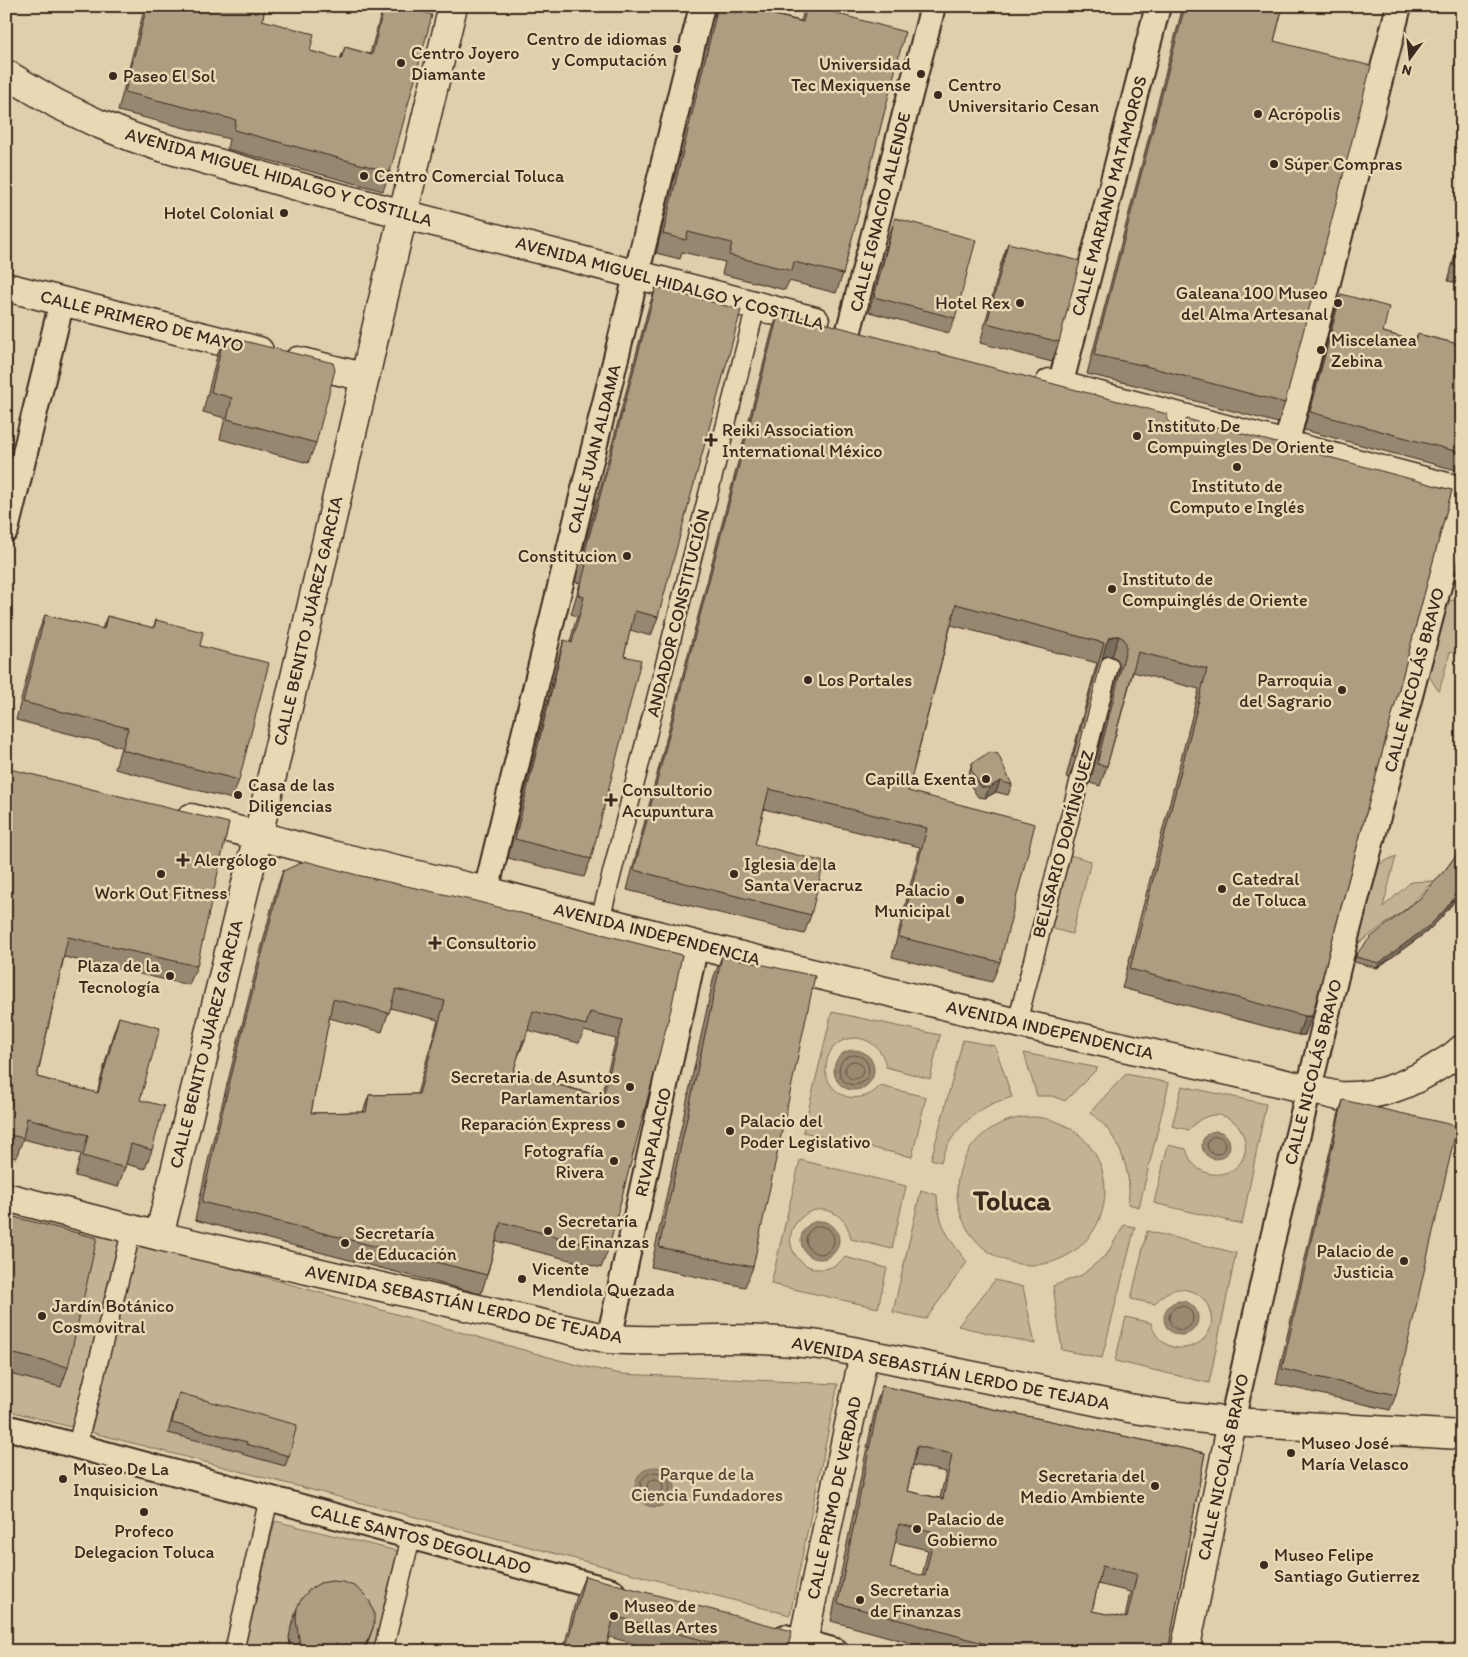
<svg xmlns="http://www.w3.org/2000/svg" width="1468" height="1657" viewBox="0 0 1468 1657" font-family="Itim,sans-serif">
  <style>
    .green { fill: #c4b294; stroke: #806e59 }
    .water { fill: #9a8870; stroke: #74624f }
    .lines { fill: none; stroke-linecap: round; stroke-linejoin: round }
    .shore { stroke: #61503f; stroke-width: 1 }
    .pedestrian-casing { stroke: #3b2a1e; stroke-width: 21 }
    .minor-casing { stroke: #3b2a1e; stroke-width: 28 }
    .tertiary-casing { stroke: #3b2a1e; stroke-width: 31 }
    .secondary-casing { stroke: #3b2a1e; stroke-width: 31 }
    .pedestrian { stroke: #ead8b5; stroke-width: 18 }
    .minor { stroke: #ead8b5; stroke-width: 24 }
    .tertiary { stroke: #ead8b5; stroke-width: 28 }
    .secondary { stroke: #ead8b5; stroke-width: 28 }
    .wall { fill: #968770; stroke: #3b2a1e; fill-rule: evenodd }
    .shaded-wall { fill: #7a6e5b; stroke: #3b2a1e }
    .building { fill: #af9d82; stroke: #3b2a1e; fill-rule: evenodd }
    .poi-dot { fill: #3b2a1e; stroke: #ead8b5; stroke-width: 2 }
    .labels { text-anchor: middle; stroke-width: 5; stroke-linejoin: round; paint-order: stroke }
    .poi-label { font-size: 18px; fill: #3b2a1e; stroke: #ead8b5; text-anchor: start }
    .street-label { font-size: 18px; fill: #3b2a1e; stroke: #ead8b5 }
    .park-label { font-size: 18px; fill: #564536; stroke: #ead8b5 }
    .town-label { font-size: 28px; font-weight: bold; fill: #3b2a1e; stroke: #ead8b5 }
  </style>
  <rect width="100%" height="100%" fill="#e0ceac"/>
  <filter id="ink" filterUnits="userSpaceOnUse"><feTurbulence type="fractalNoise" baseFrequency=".02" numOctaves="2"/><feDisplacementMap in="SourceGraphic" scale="10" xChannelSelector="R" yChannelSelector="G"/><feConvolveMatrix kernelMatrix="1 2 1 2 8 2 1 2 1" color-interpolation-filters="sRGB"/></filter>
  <g filter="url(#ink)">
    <path class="green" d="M1454,600L1462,614V670L1457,653L1450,652L1439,692L1428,674L1448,601Z
      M1066,854L1091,861L1072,934L1047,927Z
      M1396,856L1383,907L1411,882L1433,881L1406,909L1359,943L1356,939L1375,866Z
      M832,1012L940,1035L930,1079L886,1067C880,1029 829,1028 826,1067C825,1073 827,1080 831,1085C835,1091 842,1096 849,1097C862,1099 872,1095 880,1086L926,1097L912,1157L803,1132Z
      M963,1040L995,1046L1012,1097C1004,1100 993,1102 986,1107C965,1119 948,1138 941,1162L931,1159Z
      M1024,1053L1098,1068L1065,1101L1052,1096H1037Z
      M1126,1074L1169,1083L1139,1207L1128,1204C1132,1179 1124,1153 1109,1131C1104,1124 1096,1118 1090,1112Z
      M1182,1086L1266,1104L1242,1224L1154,1203L1168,1145L1186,1149C1198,1194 1261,1173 1242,1132C1238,1123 1228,1116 1218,1115C1206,1114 1196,1121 1189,1130L1172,1126Z
      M957 1191a74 74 0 1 1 148 0a74 74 0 1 1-148 0Z
      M800,1160L906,1186L892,1249L851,1239C849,1227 843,1217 832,1212C822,1208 811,1209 803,1216C768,1243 814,1292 845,1257L887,1268L878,1308L771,1284Z
      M921,1190L937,1195C938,1225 950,1240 967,1262L926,1319L893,1312Z
      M6,1212L154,1246L577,1365L621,1374L838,1384L790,1615L6,1410Z
      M1124,1225L1135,1227L1102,1358L1062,1350L1053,1286L1082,1275L1107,1254Z
      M1147,1231L1236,1253L1209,1383L1115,1361L1126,1317L1151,1323C1164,1369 1227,1345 1208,1306C1204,1297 1196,1292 1187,1290C1174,1286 1162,1294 1155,1304L1131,1299Z
      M995,1280L1023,1287L1035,1344L958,1326Z
      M275,1521L401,1552L377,1651H244Z"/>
    <path class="water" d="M834 1070a20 20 0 1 1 40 0a20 20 0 1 1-40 0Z
      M1202 1145a14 14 0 1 1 28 0a14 14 0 1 1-28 0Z
      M801 1240a19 19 0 1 1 38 0a19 19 0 1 1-38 0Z
      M1164 1318a17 17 0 1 1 34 0a17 17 0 1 1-34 0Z
      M635 1487a20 20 0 1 1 40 0a20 20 0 1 1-40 0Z"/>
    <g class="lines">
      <path class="shore" d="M839 1070a15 15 0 1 1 30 0a15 15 0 1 1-30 0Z
        M845 1070a9 9 0 1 1 18 0a9 9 0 1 1-18 0Z
        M1207 1145a9 9 0 1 1 18 0a9 9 0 1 1-18 0Z
        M806 1240a14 14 0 1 1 28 0a14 14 0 1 1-28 0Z
        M1169 1318a12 12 0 1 1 24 0a12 12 0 1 1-24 0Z
        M640 1487a15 15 0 1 1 30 0a15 15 0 1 1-30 0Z
        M647 1487a8 8 0 1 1 16 0a8 8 0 1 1-16 0Z"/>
      <g class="pedestrian-casing">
        <path id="pedestrian" d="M600,920L756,306
          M1017,1023L1109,666
          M77,1446L132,1229
          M234,1651L269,1498
          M383,1651L411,1537"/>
      </g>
      <g class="minor-casing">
        <path id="minor" d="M849,330L933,6
          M1060,386L1158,6
          M1286,445L1399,6
          M6,530L62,301
          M486,891C557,596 631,302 702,6
          M609,1339L696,945
          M1232,1422L1271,1246L1339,964L1462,499
          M6,1427L612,1591
          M785,1637L836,1651"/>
      </g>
      <g class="tertiary-casing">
        <path id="tertiary" d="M1185,1651L1232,1422"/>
      </g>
      <g class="secondary-casing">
        <path id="secondary" d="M6,74L57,104L97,123L132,137L158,146L311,190L815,321
          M6,287L259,351
          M298,361L364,377
          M1050,383L1462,491
          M191,818L327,854L486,891L696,945L1017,1023L1339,1096C1378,1098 1411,1084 1443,1063C1450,1059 1456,1055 1462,1049
          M6,1197L159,1236L609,1339C646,1342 683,1339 720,1339C757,1339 792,1341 828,1346L1129,1408L1178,1416L1232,1422L1462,1435
          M159,1236L261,823L403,214L453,6
          M803,1642L864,1354"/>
      </g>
      <use href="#pedestrian" class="pedestrian"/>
      <use href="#minor" class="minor"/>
      <use href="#tertiary" class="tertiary"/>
      <use href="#secondary" class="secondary"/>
    </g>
    <path class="wall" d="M145,6H266L262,20L310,51L340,59L345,47L370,54L379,21L384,6L390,172L383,191L227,149L229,139L118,111Z
      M718,6H737L801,21L805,6H833L831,12L843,274L836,293L789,281L785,290L722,274L725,262L682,252L680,259L656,253L712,21Z
      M895,6H919L917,12Z
      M1183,6H1283L1274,41L1285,403L1278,423L1135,385L1087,374Z
      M895,218L955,318L949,333L869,312L890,233Z
      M1462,228V284L1448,281Z
      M1008,243L1059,342L1052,362L980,343L1001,263Z
      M656,287L658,617L651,636L630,630L624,656L591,859L584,877L508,858L558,659L564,640L570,642L577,616L571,614L580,583L575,582L649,306Z
      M1341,294L1383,332L1415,341L1418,334L1462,345V467L1460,471L1304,430L1335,311Z
      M779,311L1167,420L1170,423L1174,426L1452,490L1305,1035H1298L1122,988L1199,689L1133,672L1107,766L1100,786L1090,783L1119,669V664L1117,659L1112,656H1107L1102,658L1076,758L1069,778L1066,777L1097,663L951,625L908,791L1000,962L992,982L892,957L920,847L764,809L755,844L811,915L804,934L627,890L772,331Z
      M224,336L316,443L308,463L220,439L225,418L203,412L217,356Z
      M1462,572V603L1458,594L1459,584Z
      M45,615L102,629L107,616L153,628L156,620L200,646L239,780L232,799L115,769L121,747L16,720L38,633Z
      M972,763L1012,785L1008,795L996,792L985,798L978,797L967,780Z
      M6,768L197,966L189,985L64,957L37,1077L97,1093L112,1037L119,1017L140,1100L152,1150L145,1169L126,1164L118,1187L75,1176L81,1154L23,1139L16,1158L6,1156Z
      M1462,844V892L1440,919L1428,931L1377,968L1354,962L1357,953L1419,899L1446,869L1459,851Z
      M283,871L361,876L682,955L608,1250L601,1268L496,1241L487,1275L481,1294L195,1220L210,1152L276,890ZM390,1008L438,1020L417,1094L369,1095L363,1112L311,1113L329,1018L382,1032ZM527,1030L579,1043L584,1031L616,1039L601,1096L513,1073L517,1059L525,1040Z
      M722,956L753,1267L745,1287L651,1267L714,976Z
      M1343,1100L1396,1395L1390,1410L1276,1384L1338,1116Z
      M6,1215L68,1367L61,1387L6,1373Z
      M882,1386L1205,1453L1168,1651H940L831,1621L876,1404ZM913,1465L946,1472L940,1498L907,1491ZM895,1542L928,1550L922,1576L890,1568ZM1098,1584L1130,1592L1125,1618L1092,1611Z
      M179,1393L289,1456L285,1466L242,1454L243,1452L168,1433L176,1403Z
      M585,1576L787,1651H661L609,1637L605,1651H563L577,1595Z
      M297,1608L374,1625L365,1651H291L289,1638L291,1627Z"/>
    <path class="shaded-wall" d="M1114,636H1119L1112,656H1107L1102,658L1106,644L1109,638Z
      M1000,781L996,792L985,798L989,788Z
      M1462,889V892L1440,919L1428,931L1377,968L1379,963Z
      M1305,1016H1312L1305,1035H1298Z
      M369,1638L365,1651H358Z"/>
    <path class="building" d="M147,6H266L262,20L314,34L310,51L341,59L345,47L372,55L384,6H401L432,15L390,172L234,130L236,120L125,92Z
      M718,6H737L803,22L807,6H833L831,12L905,32L843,274L794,262L792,271L729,255L732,243L688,232L686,240L663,234Z
      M1185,6H1283L1274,41L1371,66L1285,403L1142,365L1094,355Z
      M895,218L976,240L955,318L874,297Z
      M1462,234V268L1454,266Z
      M1008,243L1080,261L1059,342L987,323Z
      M656,287L741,310L658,617L635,611L624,656L641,660L591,859L515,839L564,640L572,643L584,597L578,595L586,565L582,563Z
      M1341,294L1389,307L1383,332L1416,341L1418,334L1462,345V453L1310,412Z
      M779,311L1167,414V420L1170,423L1174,426H1181L1187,419L1452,490L1312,1016H1305L1130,969L1207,669L1138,652L1107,766L1097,764L1126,649V644L1124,639L1119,636H1114L1109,638L1106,644L1076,758L1073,757L1104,643L956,604L908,791L1035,824L1000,962L899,937L927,828L769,789L755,844L824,862L811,915L634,870Z
      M224,336L333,363L335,370L316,443L227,419L232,398L211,392Z
      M1462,574V593L1460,589V579Z
      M45,615L104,629L107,616L154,628L156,620L203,632L200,646L269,663L239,780L122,750L128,728L23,702Z
      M990,752L998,754L1012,785L1000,781L989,788L981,787L971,770L972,763Z
      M6,768L229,823L197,966L68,937L37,1077L98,1093L119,1017L160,1028L140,1100L164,1106L152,1150L131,1144L125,1168L83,1156L88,1135L27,1118L23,1138L6,1134Z
      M1462,844V889L1442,913L1430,925L1379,963L1356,957L1357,953L1371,937L1419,899L1446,869L1459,851Z
      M305,861L361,876L475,901L682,955L671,1009L608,1250L501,1222L487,1275L202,1202L217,1133L283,871ZM396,989L445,1001L419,1094L369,1095L366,1112L311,1113L333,999L389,1013ZM533,1011L586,1025L590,1012L623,1020L603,1097L513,1073L523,1040H525Z
      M722,956L815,976L753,1267L659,1247Z
      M1343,1100L1457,1126L1396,1395L1282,1369Z
      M6,1215L97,1238L68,1367L6,1352Z
      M882,1386L1205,1453L1168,1651H1012L838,1603ZM917,1446L952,1454L943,1499L907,1491ZM899,1524L935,1532L925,1576L890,1568ZM1102,1566L1137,1574L1127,1618L1092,1611Z
      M179,1393L297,1425L289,1456L246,1444L247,1442L172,1423Z
      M585,1576L792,1631L787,1651H739V1650L614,1616L605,1651H565Z
      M332,1581L343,1582L354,1586L363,1593L370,1602L374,1613V1625L369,1638L364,1646L358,1651H301L296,1620L297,1608L302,1598L310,1589L320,1583Z"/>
  </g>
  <g class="poi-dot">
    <circle cx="677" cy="49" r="5"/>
    <circle cx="401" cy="63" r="5"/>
    <circle cx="921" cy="74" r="5"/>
    <circle cx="113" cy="76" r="5"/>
    <circle cx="938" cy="95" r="5"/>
    <circle cx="1258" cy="114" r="5"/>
    <circle cx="1274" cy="164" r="5"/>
    <circle cx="364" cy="176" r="5"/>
    <circle cx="284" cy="213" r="5"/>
    <circle cx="1020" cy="303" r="5"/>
    <circle cx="1338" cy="303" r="5"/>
    <circle cx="1321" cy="350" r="5"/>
    <circle cx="1137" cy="436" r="5"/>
    <path d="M708.5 432.5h5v5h5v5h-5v5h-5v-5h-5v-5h5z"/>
    <circle cx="1237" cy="467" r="5"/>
    <circle cx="627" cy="556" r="5"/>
    <circle cx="1112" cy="589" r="5"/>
    <circle cx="808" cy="680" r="5"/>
    <circle cx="1342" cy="690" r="5"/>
    <circle cx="986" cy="779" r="5"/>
    <circle cx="238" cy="795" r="5"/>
    <path d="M608.5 792.5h5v5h5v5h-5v5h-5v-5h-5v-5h5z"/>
    <path d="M180.5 852.5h5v5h5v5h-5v5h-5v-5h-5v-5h5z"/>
    <circle cx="161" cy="874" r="5"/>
    <circle cx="734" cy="874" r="5"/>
    <circle cx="1222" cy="889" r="5"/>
    <circle cx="960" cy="900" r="5"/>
    <path d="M432.5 935.5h5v5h5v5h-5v5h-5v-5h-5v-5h5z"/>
    <circle cx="170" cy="976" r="5"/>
    <circle cx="630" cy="1087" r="5"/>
    <circle cx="621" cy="1124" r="5"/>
    <circle cx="730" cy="1131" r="5"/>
    <circle cx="614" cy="1161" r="5"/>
    <circle cx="548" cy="1231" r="5"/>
    <circle cx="345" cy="1243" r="5"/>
    <circle cx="1404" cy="1261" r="5"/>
    <circle cx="522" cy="1279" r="5"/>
    <circle cx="42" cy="1316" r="5"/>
    <circle cx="1291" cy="1453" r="5"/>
    <circle cx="63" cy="1479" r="5"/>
    <circle cx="1155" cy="1486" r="5"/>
    <circle cx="144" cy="1512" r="5"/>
    <circle cx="917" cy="1529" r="5"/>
    <circle cx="1264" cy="1565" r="5"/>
    <circle cx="860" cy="1600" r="5"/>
    <circle cx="614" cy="1616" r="5"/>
  </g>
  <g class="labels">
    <g class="poi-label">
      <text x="667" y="45" text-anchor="end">Centro de idiomas<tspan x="667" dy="21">y Computación</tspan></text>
      <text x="411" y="59">Centro Joyero<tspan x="411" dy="21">Diamante</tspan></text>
      <text x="911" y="70" text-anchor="end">Universidad<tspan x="911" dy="21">Tec Mexiquense</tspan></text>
      <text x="123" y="82">Paseo El Sol</text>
      <text x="948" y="91">Centro<tspan x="948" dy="21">Universitario Cesan</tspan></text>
      <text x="1268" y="120">Acrópolis</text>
      <text x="1284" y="170">Súper Compras</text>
      <text x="374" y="182">Centro Comercial Toluca</text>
      <text x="274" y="219" text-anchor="end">Hotel Colonial</text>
      <text x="1328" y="299" text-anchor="end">Galeana 100 Museo<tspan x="1328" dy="21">del Alma Artesanal</tspan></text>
      <text x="1010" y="309" text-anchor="end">Hotel Rex</text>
      <text x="1331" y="346">Miscelanea<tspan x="1331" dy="21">Zebina</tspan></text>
      <text x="1147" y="432">Instituto De<tspan x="1147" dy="21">Compuingles De Oriente</tspan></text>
      <text x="722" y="436">Reiki Association<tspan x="722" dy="21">International México</tspan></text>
      <text x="1237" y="492" text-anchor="middle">Instituto de<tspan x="1237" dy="21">Computo e Inglés</tspan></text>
      <text x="617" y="562" text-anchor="end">Constitucion</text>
      <text x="1122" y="585">Instituto de<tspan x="1122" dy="21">Compuinglés de Oriente</tspan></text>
      <text x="818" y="686">Los Portales</text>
      <text x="1332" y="686" text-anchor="end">Parroquia<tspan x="1332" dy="21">del Sagrario</tspan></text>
      <text x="976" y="785" text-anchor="end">Capilla Exenta</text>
      <text x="248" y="791">Casa de las<tspan x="248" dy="21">Diligencias</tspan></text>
      <text x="622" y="796">Consultorio<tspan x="622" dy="21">Acupuntura</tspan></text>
      <text x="194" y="866">Alergólogo</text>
      <text x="744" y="870">Iglesia de la<tspan x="744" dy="21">Santa Veracruz</tspan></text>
      <text x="1232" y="885">Catedral<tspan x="1232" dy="21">de Toluca</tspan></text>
      <text x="950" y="896" text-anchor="end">Palacio<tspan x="950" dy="21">Municipal</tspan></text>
      <text x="161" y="899" text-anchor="middle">Work Out Fitness</text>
      <text x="446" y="949">Consultorio</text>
      <text x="160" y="972" text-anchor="end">Plaza de la<tspan x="160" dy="21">Tecnología</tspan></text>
      <text x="620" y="1083" text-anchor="end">Secretaria de Asuntos<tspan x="620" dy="21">Parlamentarios</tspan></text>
      <text x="740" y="1127">Palacio del<tspan x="740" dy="21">Poder Legislativo</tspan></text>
      <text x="611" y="1130" text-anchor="end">Reparación Express</text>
      <text x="604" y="1157" text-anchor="end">Fotografía<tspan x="604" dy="21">Rivera</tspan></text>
      <text x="558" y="1227">Secretaría<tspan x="558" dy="21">de Finanzas</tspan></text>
      <text x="355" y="1239">Secretaría<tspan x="355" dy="21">de Educación</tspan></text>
      <text x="1394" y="1257" text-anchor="end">Palacio de<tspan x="1394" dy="21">Justicia</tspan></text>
      <text x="532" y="1275">Vicente<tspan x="532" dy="21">Mendiola Quezada</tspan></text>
      <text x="52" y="1312">Jardín Botánico<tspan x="52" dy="21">Cosmovitral</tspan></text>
      <text x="1301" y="1449">Museo José<tspan x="1301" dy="21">María Velasco</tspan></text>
      <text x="73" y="1475">Museo De La<tspan x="73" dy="21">Inquisicion</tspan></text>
      <text x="1145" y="1482" text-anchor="end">Secretaria del<tspan x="1145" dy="21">Medio Ambiente</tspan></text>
      <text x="927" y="1525">Palacio de<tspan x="927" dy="21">Gobierno</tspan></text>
      <text x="144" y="1537" text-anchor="middle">Profeco<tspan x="144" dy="21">Delegacion Toluca</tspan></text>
      <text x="1274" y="1561">Museo Felipe<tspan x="1274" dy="21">Santiago Gutierrez</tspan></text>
      <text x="870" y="1596">Secretaria<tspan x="870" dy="21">de Finanzas</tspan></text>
      <text x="624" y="1612">Museo de<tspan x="624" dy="21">Bellas Artes</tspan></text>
    </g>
    <g class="street-label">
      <text transform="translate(279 177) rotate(16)" y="6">AVENIDA MIGUEL HIDALGO Y COSTILLA</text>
      <text transform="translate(1109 196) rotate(-75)" y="6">CALLE MARIANO MATAMOROS</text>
      <text transform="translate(880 212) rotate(-76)" y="6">CALLE IGNACIO ALLENDE</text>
      <text transform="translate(670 283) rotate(15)" y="6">AVENIDA MIGUEL HIDALGO Y COSTILLA</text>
      <text transform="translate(142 321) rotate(14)" y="6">CALLE PRIMERO DE MAYO</text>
      <text transform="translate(594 449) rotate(-76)" y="6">CALLE JUAN ALDAMA</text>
      <text transform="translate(678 613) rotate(-76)" y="6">ANDADOR CONSTITUCIÓN</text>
      <text transform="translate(308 621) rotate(-77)" y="6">CALLE BENITO JUÁREZ GARCIA</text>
      <text transform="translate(1414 680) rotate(-75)" y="6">CALLE NICOLÁS BRAVO</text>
      <text transform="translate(1063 844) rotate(-75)" y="6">BELISARIO DOMÍNGUEZ</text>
      <text transform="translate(657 934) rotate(14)" y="6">AVENIDA INDEPENDENCIA</text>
      <text transform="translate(1050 1030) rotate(13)" y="6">AVENIDA INDEPENDENCIA</text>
      <text transform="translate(206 1044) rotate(-76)" y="6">CALLE BENITO JUÁREZ GARCIA</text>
      <text transform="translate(1313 1072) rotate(-76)" y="6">CALLE NICOLÁS BRAVO</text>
      <text transform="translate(653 1142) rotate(-77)" y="6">RIVAPALACIO</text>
      <text transform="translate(464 1304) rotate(12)" y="6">AVENIDA SEBASTIÁN LERDO DE TEJADA</text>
      <text transform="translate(951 1373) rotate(11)" y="6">AVENIDA SEBASTIÁN LERDO DE TEJADA</text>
      <text transform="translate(1223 1467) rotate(-78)" y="6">CALLE NICOLÁS BRAVO</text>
      <text transform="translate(834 1498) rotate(-78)" y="6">CALLE PRIMO DE VERDAD</text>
      <text transform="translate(421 1539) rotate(15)" y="6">CALLE SANTOS DEGOLLADO</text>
    </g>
    <g class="park-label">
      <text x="707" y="1480">Parque de la<tspan x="707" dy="21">Ciencia Fundadores</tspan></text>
    </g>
    <g class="town-label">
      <text x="1012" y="1210">Toluca</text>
    </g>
  </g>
  <rect width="1468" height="1657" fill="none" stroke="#ead8b5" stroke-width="25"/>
  <rect x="12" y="12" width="1443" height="1632" fill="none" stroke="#3b2a1e" stroke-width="2" filter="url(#ink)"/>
  <g transform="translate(1410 58) rotate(195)" stroke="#ead8b5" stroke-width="4" paint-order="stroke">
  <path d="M0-4L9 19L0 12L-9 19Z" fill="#3b2a1e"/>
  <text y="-8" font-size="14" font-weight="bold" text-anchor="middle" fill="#3b2a1e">N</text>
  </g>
</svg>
